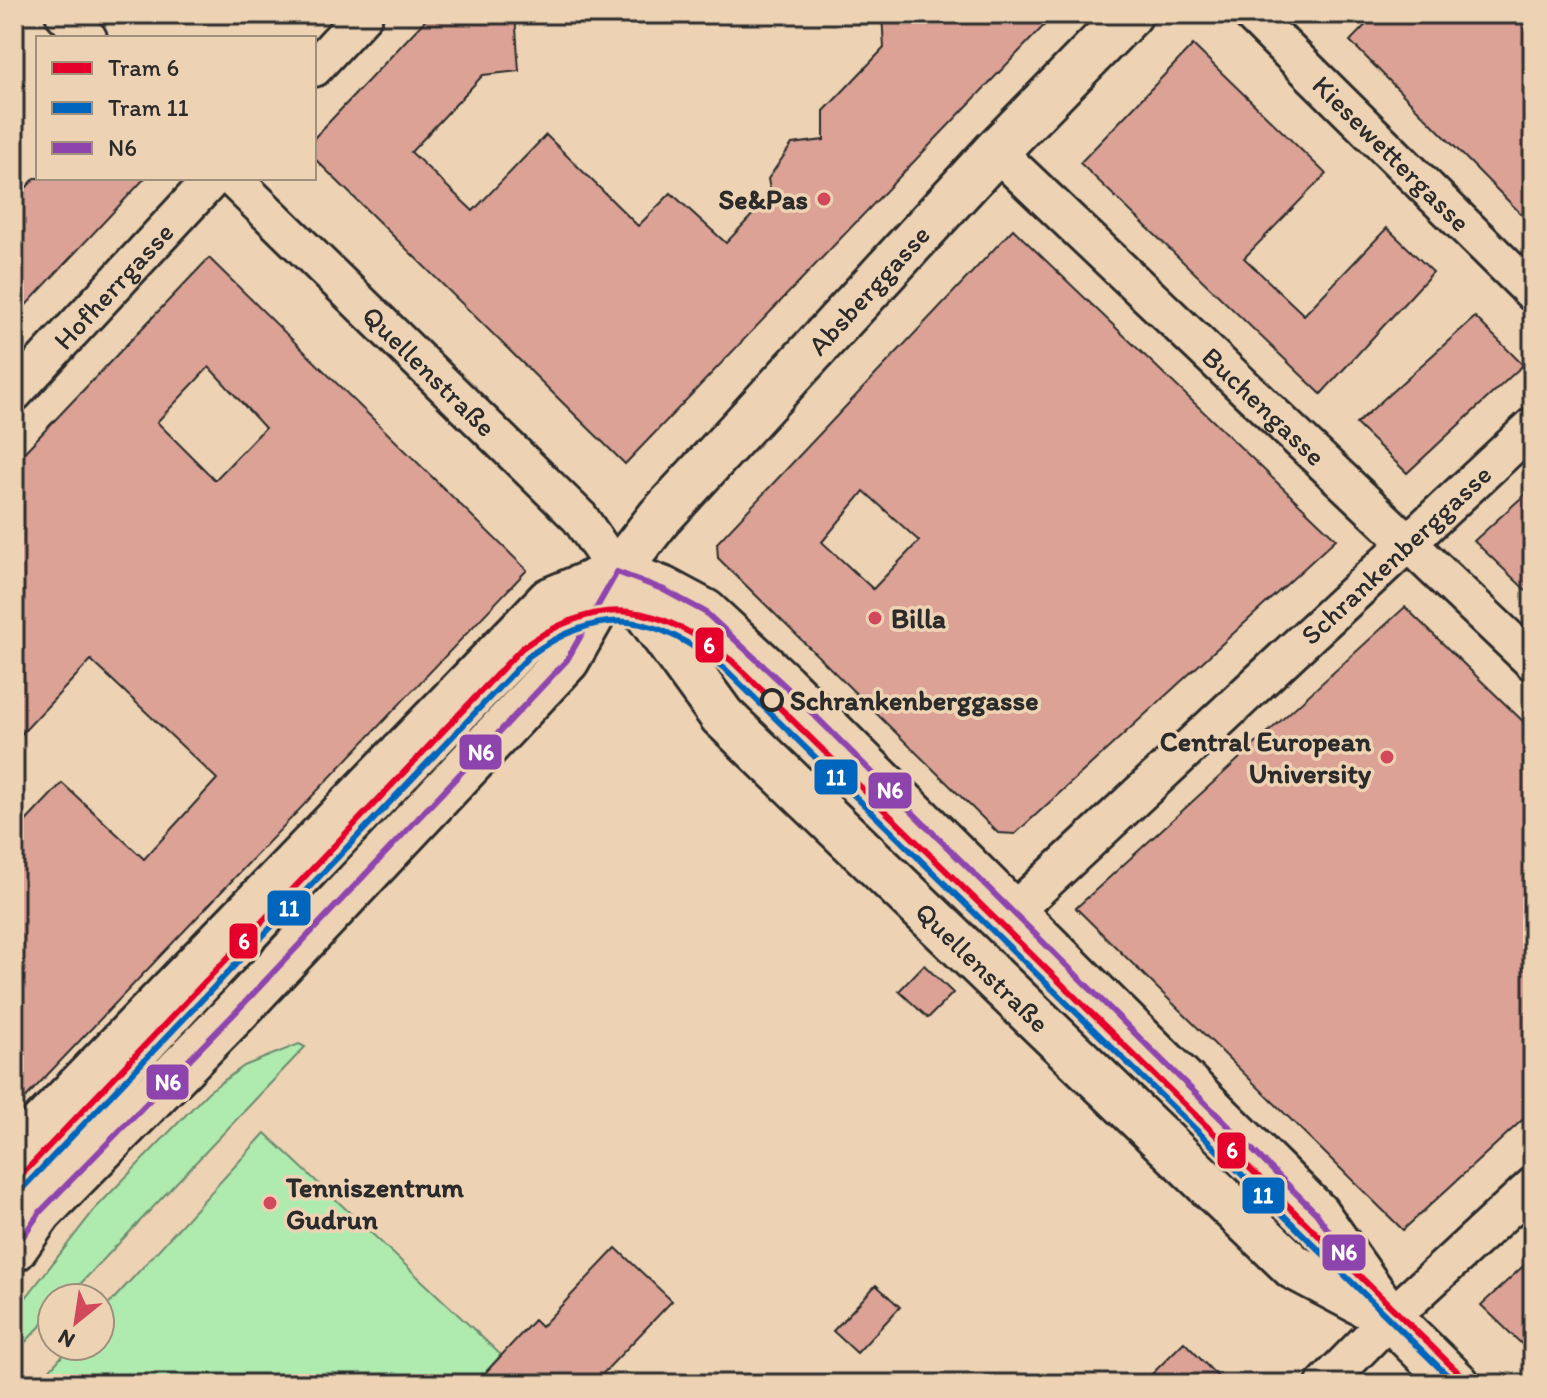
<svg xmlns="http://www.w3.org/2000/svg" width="1547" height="1398" viewBox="0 0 1547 1398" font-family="Itim,sans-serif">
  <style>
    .green { fill: #afeaaf; stroke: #6d8a6d; stroke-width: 2 }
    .building { fill: #dba295; stroke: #2b2b2b; stroke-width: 2; fill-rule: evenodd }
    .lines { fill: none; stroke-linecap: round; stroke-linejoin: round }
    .lane-casing { stroke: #2b2b2b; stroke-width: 24 }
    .street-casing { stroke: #2b2b2b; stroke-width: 42 }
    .secondary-casing { stroke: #2b2b2b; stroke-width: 50 }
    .lane { stroke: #edd3b4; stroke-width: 18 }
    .street { stroke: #edd3b4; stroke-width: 36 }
    .secondary { stroke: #edd3b4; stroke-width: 44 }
    .bus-1-casing { stroke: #edd3b4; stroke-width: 12 }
    .bus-1 { stroke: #8e44ad; stroke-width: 6 }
    .tram-1-casing { stroke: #edd3b4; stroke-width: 12 }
    .tram-2-casing { stroke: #edd3b4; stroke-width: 12 }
    .tram-1 { stroke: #e4002b; stroke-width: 6 }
    .tram-2 { stroke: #0065bd; stroke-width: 6 }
    .poi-dot { fill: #d1495b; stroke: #edd3b4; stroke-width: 3 }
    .stop-dot { fill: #edd3b4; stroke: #2b2b2b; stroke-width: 4 }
    .labels { text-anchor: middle; stroke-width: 7; stroke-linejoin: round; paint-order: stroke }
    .street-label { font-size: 28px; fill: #2b2b2b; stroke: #edd3b4 }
    .poi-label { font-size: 28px; font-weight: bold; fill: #2b2b2b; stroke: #edd3b4; text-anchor: end }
    .stop-label { font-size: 28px; font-weight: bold; fill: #2b2b2b; stroke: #edd3b4; text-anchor: start }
    .line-badge { stroke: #edd3b4; stroke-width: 3 }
    .badge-label { font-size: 22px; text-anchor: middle; font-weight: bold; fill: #fff }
  </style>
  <rect width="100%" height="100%" fill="#edd3b4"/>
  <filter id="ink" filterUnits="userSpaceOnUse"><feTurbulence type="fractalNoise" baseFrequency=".0125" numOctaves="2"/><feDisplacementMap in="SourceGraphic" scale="16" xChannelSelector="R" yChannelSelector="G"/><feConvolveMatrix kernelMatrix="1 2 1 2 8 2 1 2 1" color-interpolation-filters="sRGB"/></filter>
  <g filter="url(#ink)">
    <path class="green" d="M299,1044L305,1047L67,1298H52V1314L14,1354V1313L95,1209L208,1092L244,1066Z
      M265,1133L501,1355L475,1384H37L71,1346H100V1314Z"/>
    <path class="building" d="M431,14H515L519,71L483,75L411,152L473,211L546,135L638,226L671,193L726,243L771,195L768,179L792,144L824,140V111L884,48L882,14H1055L625,464L314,158V138Z
      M1376,14H1533V226L1350,41Z
      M1193,45L1326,174L1244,258L1304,315L1387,228L1433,272L1321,394L1080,163Z
      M35,178H145L14,318V201Z
      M1013,229L1336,539L1015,834L998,833L718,558L717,543ZM864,491L919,541L873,589L822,542Z
      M209,258L527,570L14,1110V834L62,783L144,859L217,779L91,660L14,742V463ZM209,367L265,428L215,480L157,422Z
      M1475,317L1523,365L1407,473L1356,424Z
      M1533,487V597L1474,541Z
      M1405,607L1533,731V1110L1403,1230L1076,908Z
      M924,965L953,993L928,1018L899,991Z
      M616,1248L672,1301L593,1384H475L534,1320L541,1327Z
      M1533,1257V1355L1481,1305Z
      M876,1285L900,1307L857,1353L833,1331Z
      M1184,1342L1225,1384H1142Z"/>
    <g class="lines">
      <g class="lane-casing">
        <path id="lane" d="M14,1201L292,902L528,656L580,607"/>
      </g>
      <g class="street-casing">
        <g id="street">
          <path d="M64,14L88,38"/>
          <path id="s1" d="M1251,14L1533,293"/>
          <path d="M314,68L364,14"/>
          <path id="s2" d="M996,151L1533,662"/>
          <path id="s3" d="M232,178L580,518L617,572"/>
          <path id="s4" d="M14,393L213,178"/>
          <path id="s5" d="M1013,912L1533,426"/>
          <path d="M1325,1384L1390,1318L1533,1186"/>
        </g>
      </g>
      <g class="secondary-casing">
        <g id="secondary">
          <path d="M617,572L662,589L705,612L784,685L1316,1213L1390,1318L1457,1384"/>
          <path id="s6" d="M617,572L722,716L1294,1267L1383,1314"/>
          <path d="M14,1154L550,600L617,572"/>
          <path id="s7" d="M14,1249L40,1212L234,1014L567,660L617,572L659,518L996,151L1130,14"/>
        </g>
      </g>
      <use href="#lane" class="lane"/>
      <use href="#street" class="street"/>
      <use href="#secondary" class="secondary"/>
      <g class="bus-1-casing">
        <path id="bus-1" d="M617,572L662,589L705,612L784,685L1316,1213L1390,1318L1457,1384
          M14,1249L40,1212L234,1014L567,660L617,572"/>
      </g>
      <use href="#bus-1" class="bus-1"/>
      <g class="tram-1-casing">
        <path id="tram-1" d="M14,1183L522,648C601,591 658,604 732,661L1470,1384"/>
      </g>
      <g class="tram-2-casing">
        <path id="tram-2" d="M21,1190L529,656C603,602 656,615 725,669L1456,1384"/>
      </g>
      <use href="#tram-1" class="tram-1"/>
      <use href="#tram-2" class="tram-2"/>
    </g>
  </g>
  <g class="poi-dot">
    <circle cx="824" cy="199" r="8"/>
    <circle cx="875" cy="618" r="8"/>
    <circle cx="1387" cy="757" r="8"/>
    <circle cx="270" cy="1203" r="8"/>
  </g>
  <circle class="stop-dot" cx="772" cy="700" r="10"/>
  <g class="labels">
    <g class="street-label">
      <text dy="10" stroke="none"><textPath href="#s1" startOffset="198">Kiesewettergasse</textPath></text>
      <text dy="10" stroke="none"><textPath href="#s4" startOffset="146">Hofherrgasse</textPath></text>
      <text dy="10" stroke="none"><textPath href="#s7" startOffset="1288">Absberggasse</textPath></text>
      <text dy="10" stroke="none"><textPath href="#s3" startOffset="276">Quellenstraße</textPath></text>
      <text dy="10" stroke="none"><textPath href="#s2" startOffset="370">Buchengasse</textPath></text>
      <text dy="10" stroke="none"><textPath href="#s5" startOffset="524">Schrankenberggasse</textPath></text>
      <text dy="10" stroke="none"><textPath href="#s6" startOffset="540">Quellenstraße</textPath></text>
    </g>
    <g class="poi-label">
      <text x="808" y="209">Se&amp;Pas</text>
      <text x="891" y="628" text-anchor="start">Billa</text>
      <text x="1371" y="751">Central European<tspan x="1371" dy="32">University</tspan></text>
      <text x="286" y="1197" text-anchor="start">Tenniszentrum<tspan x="286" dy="32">Gudrun</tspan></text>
    </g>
    <g class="stop-label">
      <text x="790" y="710">Schrankenberggasse</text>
    </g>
  </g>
  <g class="line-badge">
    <rect x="694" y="626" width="31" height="38" rx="8" fill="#e4002b"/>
    <rect x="458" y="733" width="45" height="38" rx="8" fill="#8e44ad"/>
    <rect x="813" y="758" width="46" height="38" rx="8" fill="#0065bd"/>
    <rect x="867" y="771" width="46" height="39" rx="8" fill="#8e44ad"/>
    <rect x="266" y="889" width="46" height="38" rx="8" fill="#0065bd"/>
    <rect x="228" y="922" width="31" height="38" rx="8" fill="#e4002b"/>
    <rect x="145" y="1063" width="45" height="38" rx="8" fill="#8e44ad"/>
    <rect x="1216" y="1131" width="31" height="39" rx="8" fill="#e4002b"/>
    <rect x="1241" y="1176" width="45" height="39" rx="8" fill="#0065bd"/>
    <rect x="1321" y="1233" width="46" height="39" rx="8" fill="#8e44ad"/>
  </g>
  <g class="badge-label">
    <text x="709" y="653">6</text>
    <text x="481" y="760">N6</text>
    <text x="836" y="785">11</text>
    <text x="890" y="798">N6</text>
    <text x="289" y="916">11</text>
    <text x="244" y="949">6</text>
    <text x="168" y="1090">N6</text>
    <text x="1232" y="1158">6</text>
    <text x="1263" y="1203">11</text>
    <text x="1344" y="1260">N6</text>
  </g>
  <rect width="1547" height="1398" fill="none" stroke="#edd3b4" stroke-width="48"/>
  <rect x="24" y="24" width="1499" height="1350" fill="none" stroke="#2b2b2b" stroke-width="3" filter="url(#ink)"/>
  <rect x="36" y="36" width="280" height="144" fill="#edd3b4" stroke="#9f907d" stroke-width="2"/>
  <rect x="52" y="62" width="40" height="12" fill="#e4002b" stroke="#9f907d" stroke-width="2"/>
  <text x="108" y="76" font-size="24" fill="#2b2b2b">Tram 6</text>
  <rect x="52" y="102" width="40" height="12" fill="#0065bd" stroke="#9f907d" stroke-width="2"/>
  <text x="108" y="116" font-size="24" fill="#2b2b2b">Tram 11</text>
  <rect x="52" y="142" width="40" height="12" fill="#8e44ad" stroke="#9f907d" stroke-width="2"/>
  <text x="108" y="156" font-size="24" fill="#2b2b2b">N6</text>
  <g transform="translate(76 1322) rotate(210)"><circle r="38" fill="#edd3b4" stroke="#9f907d" stroke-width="2"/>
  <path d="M0-6L14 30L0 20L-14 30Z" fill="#d1495b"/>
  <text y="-12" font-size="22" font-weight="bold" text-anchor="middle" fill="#2b2b2b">N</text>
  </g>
</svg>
